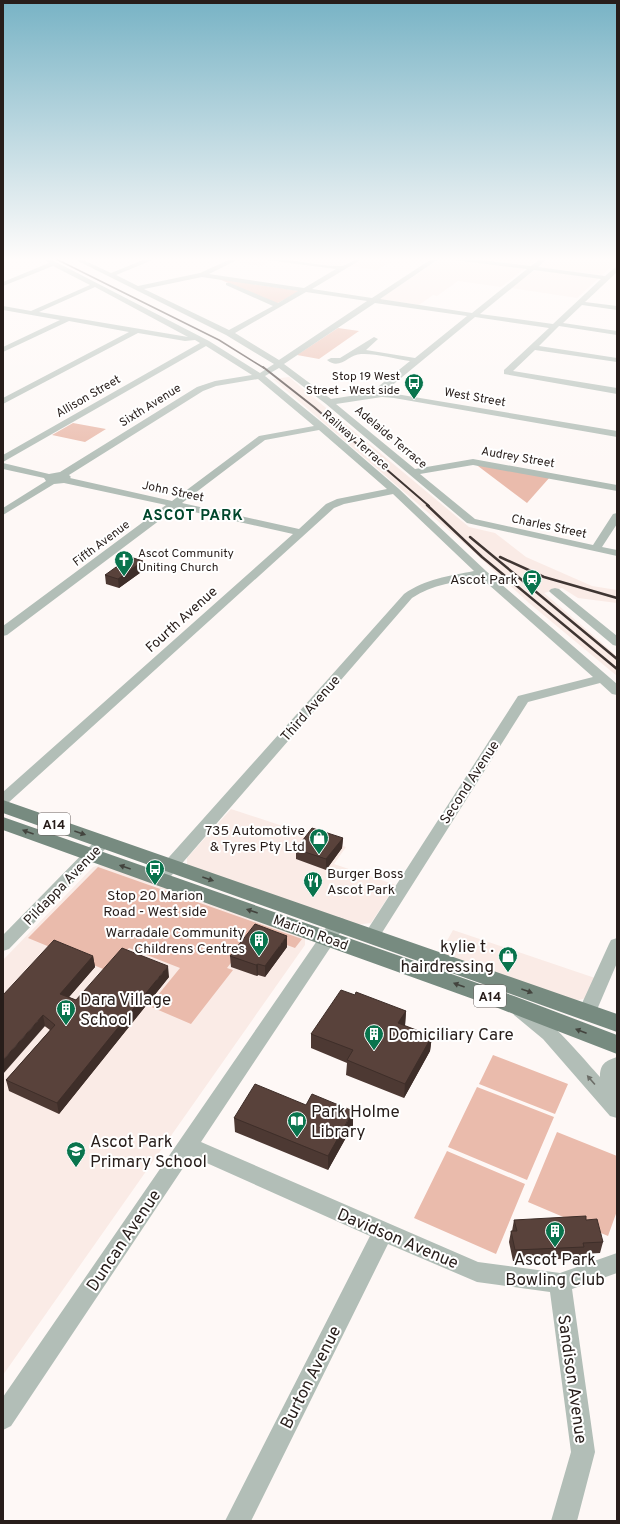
<svg xmlns="http://www.w3.org/2000/svg" width="620" height="1524" viewBox="0 0 620 1524" font-family="Overpass,sans-serif">
  <style>
    .built { fill: #faebe6 }
    .green { fill: #eabbac }
    .lines { fill: none; stroke-linecap: round; stroke-linejoin: round }
    .minor { fill: #b2beb7; fill-rule: evenodd }
    .major { fill: #778b80; fill-rule: evenodd }
    .rail-far2 { stroke: #3f3532; stroke-width: 1.5 }
    .rail-far1 { stroke: #3f3532; stroke-width: 2 }
    .rail { stroke: #3f3532; stroke-width: 2.5 }
    .wall { fill: #4d3933 }
    .shaded-wall { fill: #3e2e29 }
    .building { fill: #59423b; stroke: #3e2e29 }
    .oneway { fill: #43443e }
    .oneway2 { fill: #6c6e68 }
    .labels { text-anchor: middle; stroke-width: 4; stroke-linejoin: round; paint-order: stroke }
    .far-poi-label { font-size: 12px; fill: #271d1a; stroke: #fff; text-anchor: end }
    .far-street-label { font-size: 12px; fill: #271d1a; stroke: #fff }
    .shield { fill: #fff; stroke: #68615f; stroke-width: 1 }
    .shield-label { font-size: 13px; font-weight: bold; fill: #271d1a }
    .poi-label { font-size: 14px; fill: #271d1a; stroke: #fff; text-anchor: end }
    .street-label { font-size: 14px; fill: #271d1a; stroke: #fff }
    .far-district-label { font-size: 15px; font-weight: bold; letter-spacing: 1px; fill: #00472c; stroke: #fff }
    .near-poi-label { font-size: 17px; fill: #271d1a; stroke: #fff; text-anchor: start }
    .near-street-label { font-size: 17px; fill: #271d1a; stroke: #fff }
  </style>
  <rect width="100%" height="100%" fill="#fef8f6"/>
  <path class="built" d="M242,258H255L272,260L261,266L234,262Z
    M279,258H353L339,266Z
    M365,258H429L421,262L395,259L377,270L350,266Z
    M442,258L525,268L501,287L458,281L437,296L433,295L419,305L379,299Z
    M467,258H538L528,265Z
    M550,258H617V262L602,275L538,267Z
    M535,270L599,278L577,298L511,288Z
    M289,377L469,527L495,533L526,557L592,586L617,590V603L578,598L562,588L544,593L617,656V676L529,603L468,547L273,379Z
    M231,809L346,847L334,864L396,885L371,923L355,925L187,866V858Z
    M102,864L305,938V945L3,1375V960L93,867Z
    M453,930L595,978L587,998L575,1001L440,953Z"/>
  <path class="green" d="M219,279L300,291L276,304Z
    M338,328L359,331L319,359L297,355Z
    M73,423L106,429L85,442L52,435Z
    M474,463L550,477L527,503Z
    M98,867L302,939L295,948L254,933L227,968L233,970L191,1024L149,1006L180,968L129,948L108,971L28,938Z
    M493,1055L568,1084L555,1114L479,1084Z
    M477,1087L554,1117L527,1180L448,1147Z
    M557,1132L617,1156V1211L608,1236L528,1202Z
    M447,1151L525,1184L496,1254L414,1218Z"/>
  <g class="lines">
    <path class="minor" d="M41,258H48L56,262L209,341L260,373L274,364L226,335L72,258H79L111,273L148,258H156L155,259L116,275L138,286L200,273L233,258H240L239,259L209,274L304,288L336,269L267,260L264,258C290,258 315,266 340,266C348,266 353,258 363,258L362,259L312,289L372,298L433,258H440L380,299L472,313L527,269L454,260L451,258H465L531,266L542,258H548L538,267L605,276L617,266V272L585,302L617,306V310L582,305L563,323L617,331V335L559,326L539,346L617,358V362L535,350L513,371L617,388V394L504,374V370L549,328L475,317L384,392L617,431V437L394,398L382,397L336,404L415,469L473,459L617,485V491L473,465L420,474L475,519L593,545L613,514L617,513V524L602,547L617,550V556L467,523L326,404L279,368L265,376L325,425L399,489L486,571L617,684V695L612,694L600,683L528,702L378,939L372,941L366,939L364,935L518,696L593,677L480,577C456,582 433,584 412,598L165,883L159,884L153,883L151,879L153,875L404,594C425,579 449,576 474,571L393,494L344,504L334,508L8,803L3,805V792L293,534L176,508L7,635L3,636V626L166,505L64,483L54,484L3,515V508L46,481L44,478L3,469V463L49,474L60,472L197,387L215,381L252,375L206,346L3,462V455L200,343L195,340L185,341L138,333L3,404V398L129,332L69,321L3,352V347L60,320L3,310V306L31,311L90,285L53,266L3,286V282L49,263ZM534,270L601,279L553,324L480,314ZM202,277L298,291L278,303L230,283H226V285L273,306L229,330L144,289ZM95,287L188,337L39,312ZM306,292L367,301L279,360L235,333ZM375,303L467,316L415,358L366,350L378,339L374,337L340,358H331L327,360C340,371 349,354 361,354C374,353 396,359 410,361L379,386L376,392L331,399L284,364ZM258,379L314,426L259,436L172,501L70,478L71,477L69,475L203,391L216,386ZM319,430L387,489L337,499L326,504L299,529L182,503L265,440Z
      M555,588L559,589L617,636V646L613,645L551,593L549,591L551,589Z
      M104,836L109,837L112,841L109,845L9,949L3,951V935L99,837Z
      M338,917L344,919L346,923L344,927L201,1142L478,1262L560,1273L617,1253V1273L572,1289L595,1452L577,1521H551L571,1452L550,1292L477,1282L388,1244L251,1521H225L370,1236L191,1156L11,1426L3,1430V1397L332,919Z
      M617,938V963L596,1012L593,1017L587,1019L581,1017L578,1012L609,944L611,940Z
      M520,1003C544,1011 582,1057 600,1077C600,1064 605,1061 617,1057V1118L610,1116L543,1039L514,1015L511,1010L514,1005Z"/>
    <path class="major" d="M3,800L617,1014V1032L3,813Z
      M3,817L514,996L617,1035V1054L498,1008L3,830Z"/>
    <path class="rail-far2" d="M54,258L219,340L264,368"/>
    <path class="rail-far1" d="M263,367L314,407L429,506"/>
    <path class="rail" d="M427,505L482,557L617,669
      M470,537L617,659
      M500,557L544,577L617,598"/>
  </g>
  <path class="wall" d="M143,561L144,570L119,588L106,584L105,575Z
    M343,838L342,848L326,870L296,859V849Z
    M287,947L265,977L258,975L257,976L231,967L230,956Z
    M93,956L95,967L69,997L76,1000L169,977L59,1114L9,1091L6,1080L50,1030L3,995Z
    M355,995L406,1011L405,1026L432,1036L430,1051L404,1098L346,1075L347,1063L311,1048V1034Z
    M234,1118L353,1125L328,1170L235,1132Z
    M514,1220H586L603,1242L600,1253L582,1254L581,1258L513,1261L509,1242L511,1231H512Z"/>
  <path class="shaded-wall" d="M143,561L144,570L119,588L118,579Z
    M343,838L342,848L326,870V859Z
    M287,936V947L265,977V966Z
    M93,956L95,967L62,1005L60,994Z
    M258,964V975L257,976L256,965Z
    M168,966L169,977L59,1114L57,1103Z
    M406,1011L405,1025L397,1038L398,1023Z
    M43,1015L45,1026L3,1074V1060Z
    M432,1036L430,1051L404,1098L405,1084Z
    M353,1111V1125L328,1170V1156Z"/>
  <path class="building" d="M130,557L143,561L118,579L105,575Z
    M312,828L343,838L326,859L296,849Z
    M255,924L287,936L265,966L258,964L256,965L230,956Z
    M54,940L93,956L60,994L76,1000L122,948L168,966L57,1103L6,1080L55,1025L43,1015L3,1060V995Z
    M341,990L355,995L356,992L406,1011L398,1023L432,1036L405,1084L347,1060L353,1050L311,1034Z
    M255,1084L306,1105L312,1094L353,1111L328,1156L234,1118Z
    M586,1216V1220L597,1219L603,1242L583,1243L584,1247L515,1250L511,1231H517L514,1220Z"/>
  <defs><path id="oneway-solid" d="M-6-.8H1V-3.2L6.5 0L1 3.2V.8H-6Z"/></defs>
  <g class="oneway">
    <use href="#oneway-solid" transform="translate(28 832) rotate(-160)"/>
    <use href="#oneway-solid" transform="translate(80 833) rotate(19)"/>
    <use href="#oneway-solid" transform="translate(125 867) rotate(-161)"/>
    <use href="#oneway-solid" transform="translate(208 879) rotate(19)"/>
    <use href="#oneway-solid" transform="translate(252 911) rotate(-161)"/>
    <use href="#oneway-solid" transform="translate(459 985) rotate(-160)"/>
    <use href="#oneway-solid" transform="translate(527 991) rotate(20)"/>
    <use href="#oneway-solid" transform="translate(581 1031) rotate(-159)"/>
  </g>
  <use class="oneway2" href="#oneway-solid" transform="translate(591 1080) rotate(-131)"/>
  <linearGradient id="sky" x2="0" y2="1"><stop stop-color="#78b3c5"/><stop offset="0.55" stop-color="#fffcfb"/><stop offset="1" stop-color="#fffcfb" stop-opacity="0"/></linearGradient>
  <rect width="620" height="471" fill="url(#sky)"/>
  <defs>
    <g id="bus-pin" transform="scale(1)"><path d="M0 17L-7.5 6A9.5 9.5 0 1 1 7.5 6Z" fill="#09744d" stroke="#fff"/><path d="M-5-6H5V4H4V6H2V4H-2V6H-4V4H-5ZM-3.5-4V0h7V-4ZM-3.5 1.2v1.5H-2V1.2ZM2 1.2v1.5H3.5V1.2Z" fill="#fff"/></g>
    <g id="church-pin" transform="scale(1)"><path d="M0 17L-7.5 6A9.5 9.5 0 1 1 7.5 6Z" fill="#09744d" stroke="#fff"/><path d="M-1.2-6h2.4v3.5h3.3v2.4h-3.3V6h-2.4V-.1h-3.3v-2.4h3.3Z" fill="#fff"/></g>
    <g id="station-pin" transform="scale(1)"><path d="M0 17L-7.5 6A9.5 9.5 0 1 1 7.5 6Z" fill="#09744d" stroke="#fff"/><path d="M-3-6H3Q5-6 5-4V2Q5 4 3 4L4.5 6H3L1.5 4h-3L-3 6H-4.5L-3 4Q-5 4-5 2V-4Q-5-6-3-6ZM-3.5-4v3h7v-3ZM-3.5 1v1.5H-2V1ZM2 1v1.5H3.5V1Z" fill="#fff"/></g>
    <g id="shop-pin" transform="scale(1)"><path d="M0 17L-7.5 6A9.5 9.5 0 1 1 7.5 6Z" fill="#09744d" stroke="#fff"/><path d="M-5-2.5h2.3a2.7 3.5 0 0 1 5.4 0H5L5.5 6h-11ZM-1.5-2.5h3a1.5 2.3 0 0 0-3 0Z" fill="#fff"/></g>
    <g id="restaurant-pin" transform="scale(1)"><path d="M0 17L-7.5 6A9.5 9.5 0 1 1 7.5 6Z" fill="#09744d" stroke="#fff"/><path d="M-5-6h1v4h1v-4h1v4h1v-4h1v5L-1.5 .5V6h-2V.5L-5-1ZM5-6V6H3V1.5H1.5Q1.5-4 5-6Z" fill="#fff"/></g>
    <g id="building-pin" transform="scale(1)"><path d="M0 17L-7.5 6A9.5 9.5 0 1 1 7.5 6Z" fill="#09744d" stroke="#fff"/><path d="M-4-6H4V6H1V3H-1V6H-4ZM-2.5-4.3h1.7v1.8h-1.7ZM.8-4.3h1.7v1.8H.8ZM-2.5-1h1.7V.8h-1.7ZM.8-1h1.7V.8H.8Z" fill="#fff"/></g>
    <g id="library-pin" transform="scale(1)"><path d="M0 17L-7.5 6A9.5 9.5 0 1 1 7.5 6Z" fill="#09744d" stroke="#fff"/><path d="M-6-4Q-3-5.5-.7-3.5V5Q-3 3-6 4ZM6-4Q3-5.5 .7-3.5V5Q3 3 6 4Z" fill="#fff"/></g>
    <g id="school-pin" transform="scale(1)"><path d="M0 17L-7.5 6A9.5 9.5 0 1 1 7.5 6Z" fill="#09744d" stroke="#fff"/><path d="M0-5L7-2L0 1L-7-2ZM-4 1L0 2.5L4 1V4Q0 6-4 4Z" fill="#fff"/></g>
  </defs>
  <g fill-rule="evenodd">
    <use href="#bus-pin" x="414" y="383"/>
    <use href="#church-pin" x="124" y="560"/>
    <use href="#station-pin" x="532" y="579"/>
    <use href="#shop-pin" x="319" y="838"/>
    <use href="#bus-pin" x="155" y="869"/>
    <use href="#restaurant-pin" x="313" y="881"/>
    <use href="#building-pin" x="259" y="940"/>
    <use href="#shop-pin" x="508" y="956"/>
    <use href="#building-pin" x="66" y="1009"/>
    <use href="#building-pin" x="374" y="1034"/>
    <use href="#library-pin" x="297" y="1121"/>
    <use href="#school-pin" x="76" y="1151"/>
    <use href="#building-pin" x="555" y="1231"/>
  </g>
  <g class="labels">
    <g class="far-poi-label">
      <text x="400" y="380">Stop 19 West<tspan x="400" dy="14">Street - West side</tspan></text>
      <text x="138" y="557" text-anchor="start">Ascot Community<tspan x="138" dy="14">Uniting Church</tspan></text>
    </g>
    <g class="far-street-label">
      <text transform="translate(88 396) rotate(-30)" y="4">Allison Street</text>
      <text transform="translate(475 397) rotate(10)" y="4">West Street</text>
      <text transform="translate(150 405) rotate(-32)" y="4">Sixth Avenue</text>
      <text transform="translate(391 437) rotate(40)" y="4">Adelaide Terrace</text>
      <text transform="translate(356 440) rotate(41)" y="4">Railway Terrace</text>
      <text transform="translate(518 457) rotate(10)" y="4">Audrey Street</text>
      <text transform="translate(173 491) rotate(12)" y="4">John Street</text>
      <text transform="translate(549 526) rotate(12)" y="4">Charles Street</text>
      <text transform="translate(101 543) rotate(-37)" y="4">Fifth Avenue</text>
    </g>
    <g class="shield">
      <rect x="38" y="813" width="32" height="22" rx="3"/>
      <rect x="474" y="985" width="32" height="22" rx="3"/>
    </g>
    <g class="shield-label">
      <text x="54" y="829">A14</text>
      <text x="490" y="1001">A14</text>
    </g>
    <g class="poi-label">
      <text x="518" y="584">Ascot Park</text>
      <text x="305" y="835">735 Automotive<tspan x="305" dy="16">&amp; Tyres Pty Ltd</tspan></text>
      <text x="327" y="878" text-anchor="start">Burger Boss<tspan x="327" dy="16">Ascot Park</tspan></text>
      <text x="155" y="900" text-anchor="middle">Stop 20 Marion<tspan x="155" dy="16">Road - West side</tspan></text>
      <text x="245" y="937">Warradale Community<tspan x="245" dy="16">Childrens Centres</tspan></text>
    </g>
    <g class="street-label">
      <text transform="translate(181 619) rotate(-42)" y="5">Fourth Avenue</text>
      <text transform="translate(310 708) rotate(-49)" y="5">Third Avenue</text>
      <text transform="translate(469 782) rotate(-57)" y="5">Second Avenue</text>
      <text transform="translate(62 885) rotate(-46)" y="5">Pildappa Avenue</text>
      <text transform="translate(311 932) rotate(20)" y="5">Marion Road</text>
    </g>
    <g class="far-district-label">
      <text x="193" y="520">ASCOT PARK</text>
    </g>
    <g class="near-poi-label">
      <text x="494" y="952" text-anchor="end">kylie t .<tspan x="494" dy="20">hairdressing</tspan></text>
      <text x="80" y="1005">Dara Village<tspan x="80" dy="20">School</tspan></text>
      <text x="388" y="1040">Domiciliary Care</text>
      <text x="311" y="1117">Park Holme<tspan x="311" dy="20">Library</tspan></text>
      <text x="90" y="1147">Ascot Park<tspan x="90" dy="20">Primary School</tspan></text>
      <text x="555" y="1265" text-anchor="middle">Ascot Park<tspan x="555" dy="20">Bowling Club</tspan></text>
    </g>
    <g class="near-street-label">
      <text transform="translate(398 1238) rotate(23)" y="6">Davidson Avenue</text>
      <text transform="translate(123 1240) rotate(-56)" y="6">Duncan Avenue</text>
      <text transform="translate(310 1377) rotate(-63)" y="6">Burton Avenue</text>
      <text transform="translate(573 1379) rotate(82)" y="6">Sandison Avenue</text>
    </g>
  </g>
  <rect width="620" height="1524" fill="none" stroke="#271d1a" stroke-width="8"/>
</svg>
